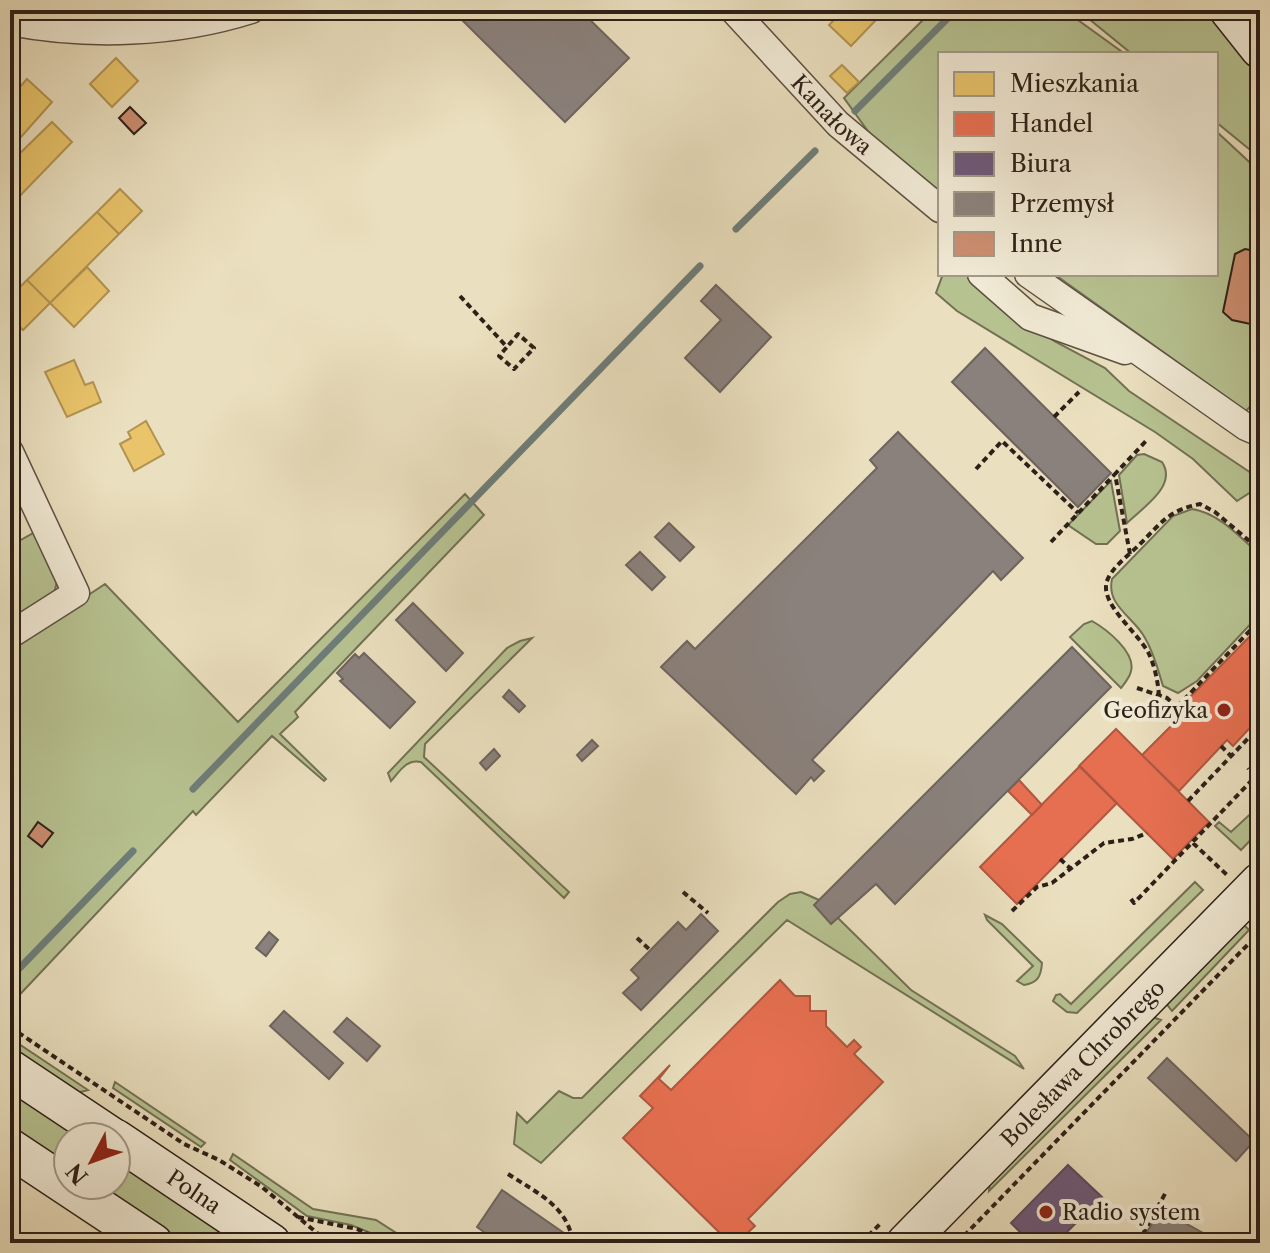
<svg xmlns="http://www.w3.org/2000/svg" width="1270" height="1253" viewBox="0 0 1270 1253" font-family="'Libre Caslon Text',serif">
  <style>
    .green { fill: #b7c291; stroke: #727154; stroke-width: 2 }
    .homes { fill: #e9c46a; stroke: #b19351; stroke-width: 2 }
    .shops { fill: #e76f51; stroke: #af5740; stroke-width: 2 }
    .offices { fill: #6d597a; stroke: #5a485d; stroke-width: 2 }
    .industry { fill: #8a817c; stroke: #6e645e; stroke-width: 2 }
    .lines { fill: none; stroke-linecap: round; stroke-linejoin: round }
    .stream { stroke: #6e7d79; stroke-width: 7 }
    .building { fill: #cc8e70; stroke: #2d2018; stroke-width: 2 }
    .street-casing { stroke: #5c5042; stroke-width: 29 }
    .secondary-casing { stroke: #2d2018; stroke-width: 41 }
    .path { stroke: #2d2018; stroke-width: 4; stroke-dasharray: 6 4; stroke-linecap: butt }
    .street { stroke: #f1ead5; stroke-width: 26 }
    .secondary { stroke: #f1ead5; stroke-width: 38 }
    .poi-dot { fill: #8f2418; stroke: #f1ead5; stroke-width: 3 }
    .labels { text-anchor: middle; stroke-width: 8; stroke-linejoin: round; paint-order: stroke }
    .street-label { font-size: 22px; fill: #2d2018; stroke: #f1ead5 }
    .poi-label { font-size: 22px; fill: #2d2018; stroke: #f1ead5; text-anchor: end }
  </style>
  <rect width="100%" height="100%" fill="#eadfbe"/>
  <filter id="stains"><feTurbulence type="fractalNoise" baseFrequency=".0025" numOctaves="4"/><feColorMatrix values="0 0 0 0 .2 0 0 0 0 .09 0 0 0 0 .02 0 0 0 .5 -.17"/></filter>
  <radialGradient id="worn" r=".72"><stop offset=".6" stop-color="#630" stop-opacity="0"/><stop offset="1" stop-color="#630" stop-opacity=".3"/></radialGradient>
  <path class="green" d="M933,10H1064L1125,54H940V193L883,152L844,98Z
    M1078,10H1214L1260,72V158L1216,122V54H1132Z
    M1216,131L1260,172V396L1246,411L1054,274H1216Z
    M943,274H972L1001,303L1054,341L1105,368L1129,391L1260,479V489L1251,492L1237,501L1193,459L1155,432L957,311L936,293Z
    M1144,454L1162,462C1178,486 1142,508 1127,523L1119,475L1137,455Z
    M1111,481L1120,531L1107,544H1096L1068,525Z
    M465,494L484,515L295,712L298,717L280,734L326,779L324,781L272,736L196,815L193,811L10,1005V647L105,584L238,722Z
    M1192,509C1219,513 1240,537 1260,555V614L1197,681L1178,693L1163,686C1158,670 1154,653 1145,638C1134,617 1106,606 1112,579L1173,516Z
    M37,531L58,577L54,594L10,621V546Z
    M1092,621C1106,629 1136,652 1131,671C1130,677 1125,683 1121,688L1070,637L1084,624Z
    M532,638L425,744L424,757L569,892L564,898L421,762C406,759 400,771 391,781L388,773L507,648L520,641Z
    M1260,805V830L1241,850L1215,826L1219,822L1231,832Z
    M1195,882L1203,890L1077,1013L1067,1012L1053,1001L1056,995L1060,994L1071,1004Z
    M801,892L819,900L815,905L838,918L911,990L1015,1056L1024,1069L787,920L541,1163L514,1144L517,1113L527,1123L559,1091L573,1098H582L778,902L790,894Z
    M985,915L1002,924L1042,963C1041,976 1038,983 1024,985L1017,981L1033,966L987,920Z
    M1243,924L1249,930L1172,1011L1165,1002Z
    M1152,1017L1161,1020L989,1191L990,1182Z
    M10,1038L88,1090L77,1093L10,1054Z
    M115,1082L205,1143L201,1147L113,1088Z
    M10,1087L86,1137H68V1168L10,1129Z
    M233,1154L313,1209L376,1220L412,1243H395L351,1225L307,1216L230,1160Z
    M116,1157L246,1243H181L94,1185H116Z"/>
  <path class="homes" d="M844,10H864L875,21L851,46L829,25Z
    M116,58L138,81L112,107L90,84Z
    M842,65L859,82L847,93L830,76Z
    M27,79L52,102L21,137L10,126V98Z
    M52,122L72,142L15,201L10,197V163Z
    M120,189L142,211L119,234L97,212Z
    M97,212L119,234L50,303L27,280Z
    M87,267L109,291L74,327L50,303Z
    M27,280L50,303L23,330L10,318V297Z
    M74,360L85,385L93,382L101,402L67,417L45,372Z
    M146,421L164,454L134,471L120,444L131,438L128,432Z"/>
  <path class="shops" d="M1260,626V717L1233,746L1227,740L1179,791L1142,755L1191,706L1186,701Z
    M1116,729L1209,822L1173,859L1079,766Z
    M1080,766L1117,803L1017,904L980,867Z
    M1019,780L1042,805L1032,815L1008,791Z
    M780,980L795,996H810V1011H826V1026L847,1047L854,1040L861,1047L854,1054L883,1082L748,1219L755,1226L740,1240L733,1234L727,1240L623,1138L653,1108L640,1096L670,1065L659,1079L671,1090Z"/>
  <path class="offices" d="M1068,1165L1102,1197L1056,1243H1031L1011,1223Z"/>
  <path class="industry" d="M467,10H580L629,58L565,122L459,17Z
    M716,285L771,337L720,392L685,358L721,320L701,301Z
    M985,348L1111,473L1078,507L952,382Z
    M898,432L1023,558L1001,580L993,571L812,760L824,771L814,781L811,777L796,794L661,667L687,641L695,649L877,468L870,460Z
    M669,523L694,547L680,561L655,537Z
    M640,552L665,577L652,590L626,565Z
    M413,603L463,653L446,671L396,620Z
    M1072,647L1111,687L895,904L876,884L831,924L814,905Z
    M364,653L415,702L390,728L340,681L343,679L337,673L355,654L359,658Z
    M509,690L525,706L519,712L503,697Z
    M592,740L598,746L582,761L577,755Z
    M494,749L500,756L486,770L480,763Z
    M701,914L718,931L641,1010L623,993L639,978L631,970L678,922L686,930Z
    M269,932L278,940L266,956L256,948Z
    M284,1011L343,1063L329,1079L270,1026Z
    M347,1018L380,1046L367,1061L334,1032Z
    M1167,1058L1254,1141L1236,1161L1148,1078Z
    M502,1190L564,1233L558,1243H499L477,1227Z
    M1160,1209L1221,1243H1141Z"/>
  <g class="lines">
    <path class="stream" d="M855,111L956,10
      M736,229L815,151
      M193,789L700,266
      M10,978L133,851"/>
  </g>
  <path class="building" d="M130,107L146,123L134,134L119,118Z
    M1245,249L1260,252V326L1232,320L1223,312L1235,254Z
    M38,822L53,833L42,847L28,836Z"/>
  <g class="lines">
    <g class="street-casing">
      <g id="street">
        <path id="s1" d="M733,10L838,124L940,209"/>
        <path d="M10,22C89,37 175,34 251,10"/>
        <path d="M981,274L1030,317L1125,351"/>
        <path d="M1028,274L1246,427L1260,433"/>
        <path d="M10,452L76,593L10,635"/>
      </g>
    </g>
    <g class="secondary-casing">
      <g id="secondary">
        <path d="M1229,10L1260,49"/>
        <path d="M10,1069L112,1137"/>
        <path id="s2" d="M116,1139L271,1243"/>
        <path d="M10,1148L153,1243"/>
        <path id="s3" d="M906,1243L1260,882"/>
      </g>
    </g>
    <path class="path" d="M460,296L507,347L499,356L514,369L534,348L518,334L507,347
      M1054,417L1079,392
      M976,469L1002,441L1078,513
      M1051,542L1115,474
      M1130,554L1115,474L1146,441
      M1137,688L1167,698L1184,714
      M1159,696C1158,682 1155,667 1149,654C1139,633 1099,604 1107,581C1112,567 1129,555 1140,544C1161,523 1169,510 1200,504L1215,512L1260,550
      M1177,707L1260,620
      M1221,746L1232,757
      M1188,801L1260,726
      M1193,843L1227,875
      M1251,852L1260,843
      M1060,859L1070,868
      M683,892L708,913
      M1131,899L1134,903L1255,777L1248,768
      M1012,911L1037,887L1052,883L1104,843L1132,839L1147,833
      M637,938L650,950
      M10,1027L184,1144L219,1160L262,1187L329,1243
      M508,1174C537,1193 568,1206 573,1243
      M298,1217L357,1229L387,1243
      M861,1243L882,1222
      M957,1243L1260,932
      M1138,1243L1166,1192"/>
    <use href="#street" class="street"/>
    <use href="#secondary" class="secondary"/>
  </g>
  <g class="poi-dot">
    <circle cx="1224" cy="710" r="8"/>
    <circle cx="1046" cy="1212" r="8"/>
  </g>
  <g class="labels">
    <g class="street-label">
      <text dy="8" stroke="none"><textPath href="#s1" startOffset="144">Kanałowa</textPath></text>
      <text dy="8" stroke="none"><textPath href="#s3" startOffset="252">Bolesława Chrobrego</textPath></text>
      <text dy="8" stroke="none"><textPath href="#s2" startOffset="94">Polna</textPath></text>
    </g>
    <g class="poi-label">
      <text x="1208" y="718">Geofizyka</text>
      <text x="1062" y="1220" text-anchor="start">Radio system</text>
    </g>
  </g>
  <rect width="1270" height="1253" fill="none" stroke="#eadfbe" stroke-width="40"/>
  <rect x="12" y="12" width="1246" height="1229" fill="none" stroke="#2d2018" stroke-width="4"/>
  <rect x="20" y="20" width="1230" height="1213" fill="none" stroke="#2d2018" stroke-width="2"/>
  <rect x="938" y="52" width="280" height="224" fill="#f1ead5" stroke="#a39989" stroke-width="2"/>
  <rect x="954" y="72" width="40" height="24" fill="#e9c46a" stroke="#a39989" stroke-width="2"/>
  <text x="1010" y="92" font-size="24" fill="#2d2018">Mieszkania</text>
  <rect x="954" y="112" width="40" height="24" fill="#e76f51" stroke="#a39989" stroke-width="2"/>
  <text x="1010" y="132" font-size="24" fill="#2d2018">Handel</text>
  <rect x="954" y="152" width="40" height="24" fill="#6d597a" stroke="#a39989" stroke-width="2"/>
  <text x="1010" y="172" font-size="24" fill="#2d2018">Biura</text>
  <rect x="954" y="192" width="40" height="24" fill="#8a817c" stroke="#a39989" stroke-width="2"/>
  <text x="1010" y="212" font-size="24" fill="#2d2018">Przemysł</text>
  <rect x="954" y="232" width="40" height="24" fill="#cc8e70" stroke="#a39989" stroke-width="2"/>
  <text x="1010" y="252" font-size="24" fill="#2d2018">Inne</text>
  <g transform="translate(92 1161) rotate(229)"><circle r="38" fill="#f1ead5" stroke="#a39989" stroke-width="2"/>
  <path d="M0-6L14 30L0 20L-14 30Z" fill="#8f2418"/>
  <text y="-12" font-size="22" font-weight="bold" text-anchor="middle" fill="#2d2018">N</text>
  </g>
  <rect width="100%" height="100%" filter="url(#stains)"/>
  <rect width="100%" height="100%" fill="url(#worn)"/>
</svg>
